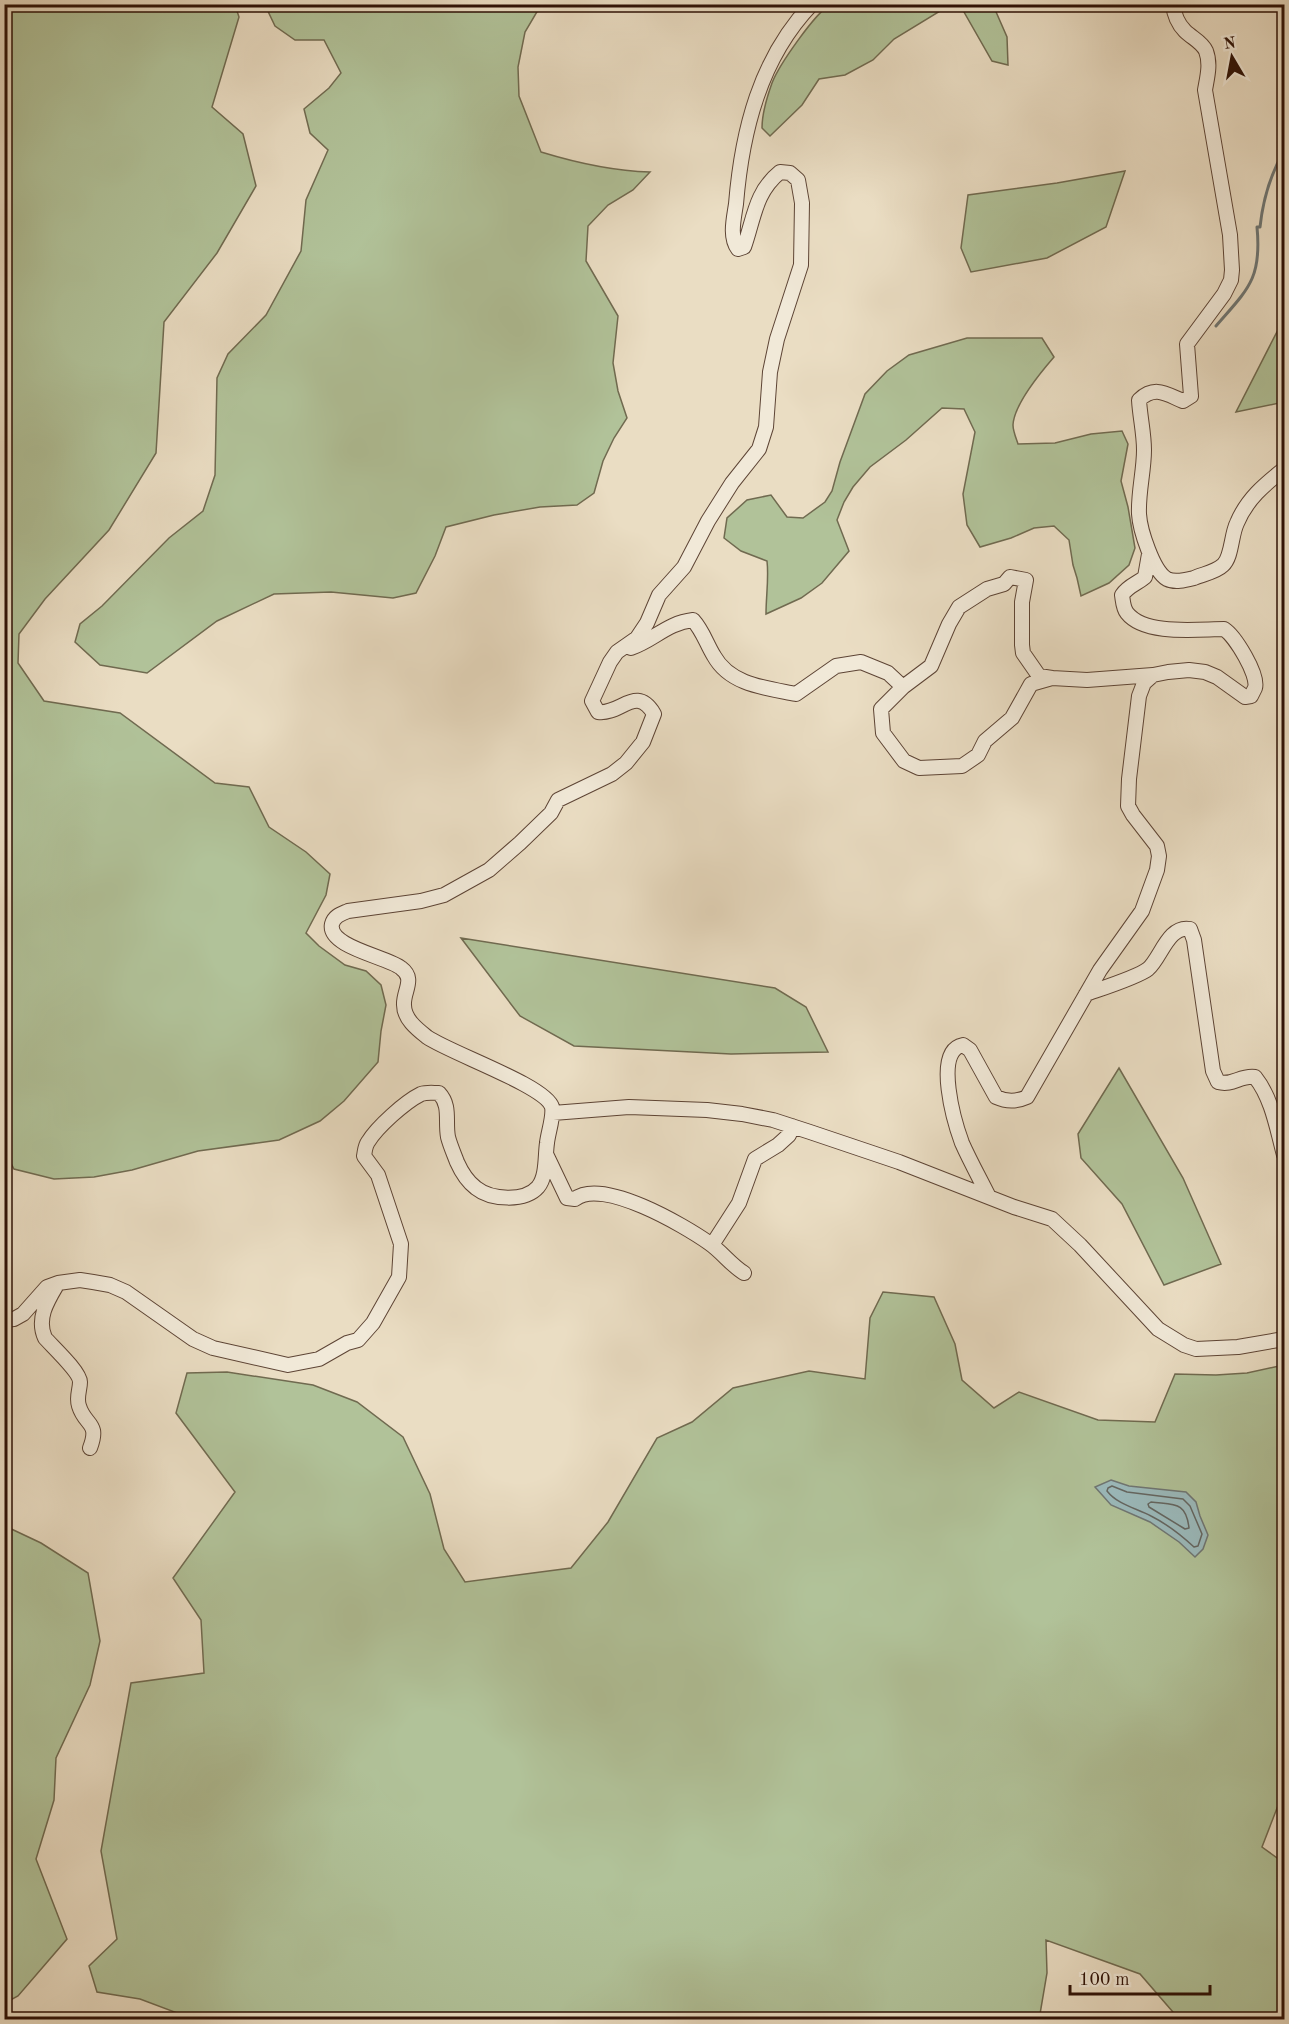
<svg xmlns="http://www.w3.org/2000/svg" width="1289" height="2024" viewBox="0 0 1289 2024" font-family="'Old Standard TT',serif">
  <style>
    .green { fill: #b1c299; stroke: #706a50; stroke-width: 1.5 }
    .water { fill: #9bbabc; stroke: #6f7673; stroke-width: 1.5 }
    .lines { fill: none; stroke-linecap: round; stroke-linejoin: round }
    .shore { stroke: #646661; stroke-width: 1.5 }
    .stream { stroke: #6f7673; stroke-width: 3 }
    .minor-casing { stroke: #5d4435; stroke-width: 16 }
    .minor { stroke: #f1e9d8; stroke-width: 14 }
  </style>
  <rect width="100%" height="100%" fill="#eaddc3"/>
  <filter id="stains"><feTurbulence type="fractalNoise" baseFrequency=".00333" numOctaves="4"/><feColorMatrix values="0 0 0 0 .2 0 0 0 0 .09 0 0 0 0 .02 0 0 0 .5 -.17"/></filter>
  <radialGradient id="worn" r=".72"><stop offset=".6" stop-color="#630" stop-opacity="0"/><stop offset="1" stop-color="#630" stop-opacity=".3"/></radialGradient>
  <path class="green" d="M831,4L950,5L894,39L873,60L845,75L819,79L802,105L770,136L762,128C762,113 767,97 772,83C779,65 815,13 831,4Z
    M4,5H235L239,17L212,107L243,134L256,186L217,253L164,322L156,453L109,530L45,599L19,634L18,663L44,701L120,713L215,783L249,787L269,827L306,852L330,874L326,895L306,933L319,946L345,965L366,971L381,985L386,1005L381,1031L378,1062L344,1101L320,1121L279,1140L198,1151L132,1170L94,1177L54,1179L14,1169L5,1152Z
    M265,5H541L525,32L518,67L519,96L541,152C577,163 612,171 650,172L633,190L608,205L588,226L586,261L618,316L613,363L618,391L627,418L614,438L603,461L594,493L577,505L540,507L494,515L446,527L435,556L416,593L393,598L331,592L274,594L217,621L147,673L100,665L75,642L80,624L102,606L169,538L203,511L215,475L217,378L228,354L266,315L301,251L306,200L328,150L310,133L304,109L329,88L341,73L324,40H295L275,26Z
    M960,5H993L1007,37L1008,65L992,61Z
    M1125,171L1106,227L1047,258L971,272L961,248L968,195L1057,183Z
    M1284,318V402L1236,412Z
    M967,338H1042L1054,357C1041,372 1014,405 1013,425C1013,431 1016,438 1018,444L1055,443L1091,434L1122,431L1128,444L1121,481L1128,507L1135,548L1129,565L1109,583L1081,596L1077,578L1073,565L1069,540L1054,526L1034,528L1011,538L980,547L967,525L963,494L975,432L964,409L942,408L906,440L870,467L853,487L844,502L837,520L849,551L822,583L801,598L766,614C766,596 769,578 767,561L741,551L724,538L727,518L747,500L771,495L787,517L803,518L825,502L832,491L840,462L865,394L887,371L909,355Z
    M461,938L775,988L806,1007L828,1052L731,1054L574,1046L520,1016Z
    M1119,1068L1183,1178L1221,1264L1164,1285L1122,1204L1081,1158L1078,1134Z
    M883,1292L934,1297L955,1344L962,1380L994,1408L1019,1392L1098,1420L1155,1422L1175,1374L1216,1375L1247,1373L1284,1365V1790L1262,1847L1284,1863V2019H1179L1140,1974L1046,1940L1047,1973L1039,2020H295L294,2018L291,2020L182,2019L180,2014L140,1999L97,1992L89,1966L117,1939L101,1851L131,1683L204,1673L201,1620L173,1578L235,1492L176,1413L187,1373L227,1372L313,1385L357,1402L403,1437L430,1494L444,1549L465,1582L571,1568L608,1522L657,1438L692,1422L733,1388L809,1371L865,1379L870,1318Z
    M5,1526L41,1543L88,1573L100,1641L90,1685L56,1758L54,1800L36,1859L67,1939L18,1996L5,2003Z"/>
  <path class="water" d="M1111,1480L1129,1486L1186,1492L1196,1502L1200,1516L1208,1535L1203,1549L1195,1557L1179,1542L1150,1522L1111,1505L1095,1487Z"/>
  <g class="lines">
    <path class="shore" d="M1112,1486L1127,1492L1183,1499L1190,1506L1202,1534L1198,1546L1194,1547C1181,1535 1167,1524 1151,1516C1136,1508 1118,1505 1107,1491L1108,1488Z
      M1151,1502C1174,1505 1186,1501 1189,1528L1185,1529L1149,1507L1148,1504Z"/>
    <path class="stream" d="M1279,4L1284,11
      M1216,326C1248,289 1262,279 1257,227H1260C1263,199 1270,175 1284,151"/>
    <g class="minor-casing">
      <path id="minor" d="M1173,4C1174,14 1178,24 1185,31C1192,38 1202,42 1206,51C1211,64 1207,78 1205,90L1230,235L1232,270L1231,280L1224,294L1187,344L1191,396L1183,401C1166,394 1155,385 1139,400C1140,417 1144,433 1144,450C1144,471 1138,493 1139,514C1140,530 1153,571 1167,579C1175,583 1186,580 1194,578C1203,574 1216,572 1223,565C1232,557 1231,535 1237,523C1247,499 1264,485 1284,469
        M631,648C654,640 667,623 693,620C703,631 706,643 714,656C730,685 766,688 796,694L836,666L861,662L888,673L903,687L881,709L883,733L904,761L919,768L962,766L978,755L985,741L1012,718L1031,684L1052,678L1087,680L1153,675
        M903,687L931,666L949,624L959,607L987,589L1004,584L1010,577L1026,580L1022,602V645L1023,653L1039,676L1052,678
        M1086,994C1100,989 1138,977 1148,969C1161,958 1168,925 1190,929L1194,940L1213,1071L1218,1082C1233,1086 1240,1075 1255,1077C1272,1098 1277,1129 1284,1155
        M553,1113L629,1107L707,1110L742,1114L773,1120L810,1132L899,1162L1014,1207L1052,1219L1080,1245L1158,1329L1184,1345L1196,1349L1238,1347L1284,1339
        M546,1154L567,1198L575,1199C602,1177 685,1226 709,1243C722,1252 731,1265 744,1273
        M989,1197C980,1179 970,1161 962,1143C955,1124 933,1051 963,1045L970,1050L996,1097C1007,1102 1016,1102 1027,1097L1100,970L1142,911L1157,870L1159,856L1157,846L1133,815L1128,806L1129,779L1139,696L1144,683L1153,675L1168,672L1189,670L1205,672L1217,677L1245,697L1251,696C1251,696 1255,688 1255,688C1259,675 1235,636 1224,629C1199,629 1145,636 1127,613C1123,608 1123,601 1122,595C1129,585 1137,584 1145,577L1149,554
        M712,1245L739,1203L755,1159L778,1145L789,1135L792,1126
        M58,1283C48,1300 36,1318 45,1338C53,1347 80,1372 80,1382C80,1390 76,1397 79,1406C85,1426 100,1422 90,1448
        M4,1320L14,1319L23,1314L47,1287L58,1283L80,1280L93,1282L110,1285L126,1292L193,1339L213,1348L288,1365L319,1359L347,1343L358,1340L373,1323L399,1277L401,1244L378,1175L364,1156C365,1151 365,1146 368,1142C377,1127 405,1102 421,1094C427,1092 433,1093 439,1093C451,1106 445,1121 448,1137C450,1145 454,1154 457,1162C461,1171 468,1182 476,1188C491,1200 525,1202 538,1187C547,1176 545,1156 547,1143C548,1133 554,1116 552,1107C546,1086 450,1053 427,1037C417,1029 404,1019 404,1005C403,991 416,979 401,968C388,957 327,947 332,924C334,916 341,914 348,911L421,901L444,895L489,870L520,843L551,813L558,800L612,774L626,763L643,742L654,714C636,684 621,715 598,712L592,701L610,662L617,652L637,638L647,623L659,595L684,567L708,521L732,483L759,449L766,427L770,372L777,339L801,265L802,203L798,180L790,173L780,172C755,192 754,219 744,247L738,249C729,237 734,218 736,204C742,131 760,58 812,4"/>
    </g>
    <use href="#minor" class="minor"/>
  </g>
  <rect width="1289" height="2024" fill="none" stroke="#eaddc3" stroke-width="24"/>
  <rect x="6" y="6" width="1277" height="2012" fill="none" stroke="#2e1106" stroke-width="3"/>
  <rect x="12" y="12" width="1265" height="2000" fill="none" stroke="#2e1106" stroke-width="1.5"/>
  <g transform="translate(1232 57) rotate(350)" stroke="#f1e9d8" stroke-width="4.5" paint-order="stroke">
  <path d="M0-4.5L10 22L0 15L-10 22Z" fill="#2e1106"/>
  <text y="-9" font-size="16" font-weight="bold" text-anchor="middle" fill="#2e1106">N</text>
  </g>
  <path d="M1070 1985v9h140v-9" fill="none" stroke="#2e1106" stroke-width="3"/>
  <text x="1079" y="1985" font-size="18" fill="#2e1106" stroke="#f1e9d8" stroke-width="4.5" paint-order="stroke">100 m</text>
  <rect width="100%" height="100%" filter="url(#stains)"/>
  <rect width="100%" height="100%" fill="url(#worn)"/>
</svg>
